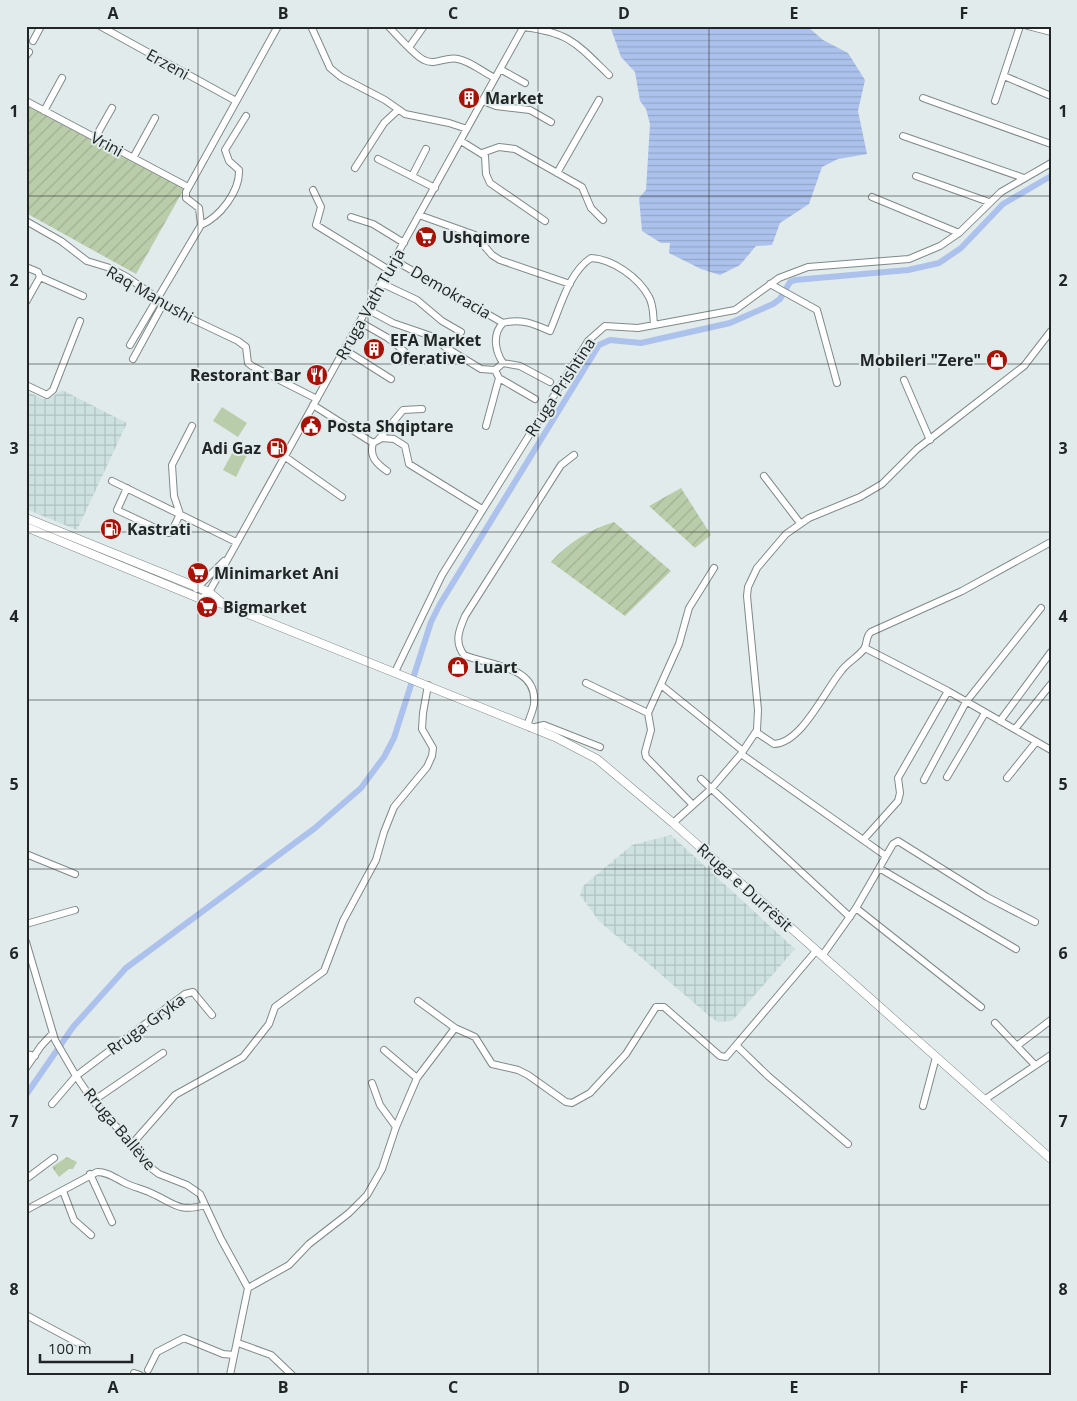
<svg xmlns="http://www.w3.org/2000/svg" width="1077" height="1401" viewBox="0 0 1077 1401" font-family="'Open Sans',sans-serif">
  <style>
    .industrial { fill: url(#industrial-grid) }
    .grass { fill: url(#grass-tufts) }
    .garden { fill: url(#garden-furrows) }
    .pitch { fill: #bacdaa }
    .water { fill: url(#water-rules) }
    .lines { fill: none; stroke-linecap: round; stroke-linejoin: round }
    .canal { stroke: #acc2ec; stroke-width: 6 }
    .minor-casing { stroke: #808989; stroke-width: 8 }
    .major-casing { stroke: #808989; stroke-width: 9 }
    .minor { stroke: #fff; stroke-width: 6 }
    .major { stroke: #fff; stroke-width: 8 }
    .grid { fill: none; stroke: #212525; stroke-width: 1; stroke-opacity: 0.55 }
    .labels { text-anchor: middle; stroke-width: 4; stroke-linejoin: round; paint-order: stroke }
    .street-label { font-size: 16px; fill: #212525; stroke: #e1ebeb }
    .poi-label { font-size: 16px; font-weight: bold; fill: #212525; stroke: #e1ebeb; text-anchor: start }
    .neatline { fill: none; stroke: #212525; stroke-width: 2 }
    .grid-label { font-size: 16px; text-anchor: middle; font-weight: bold; fill: #212525 }
  </style>
  <defs>
    <pattern id="industrial-grid" width="8" height="8" patternUnits="userSpaceOnUse" patternTransform="scale(1.25)"><rect width="8" height="8" fill="#cee1e1"/><path d="M0 4h8M4 0v8" fill="none" stroke="#b1c1c1"/></pattern>
    <pattern id="grass-tufts" width="24" height="20" patternUnits="userSpaceOnUse" patternTransform="scale(1.25)"><rect width="24" height="20" fill="#bacdaa"/><path d="M3 7l-1-3M5 7V3M7 7l1-3M15 17l-1-3M17 17v-4M19 17l1-3" fill="none" stroke="#a0b092"/></pattern>
    <pattern id="garden-furrows" width="10" height="10" patternUnits="userSpaceOnUse" patternTransform="scale(1.25)"><rect width="10" height="10" fill="#bacdaa"/><path d="M-1 1l2-2M0 10L10 0M9 11l2-2" fill="none" stroke="#a0b092"/></pattern>
    <pattern id="water-rules" width="6" height="5" patternUnits="userSpaceOnUse" patternTransform="scale(1.25)"><rect width="6" height="5" fill="#acc2ec"/><path d="M0 2.5h6" fill="none" stroke="#94a7ca"/></pattern>
  </defs>
  <rect width="100%" height="100%" fill="#e1ebeb"/>
  <path class="industrial" d="M62,390L127,423L77,530L26,509V391L43,399L52,397Z
    M671,835L795,949L732,1021L718,1022L708,1015L599,921L580,895L583,886L632,845Z"/>
  <path class="grass" d="M67,1157L77,1162L73,1169H69L59,1177L52,1167Z"/>
  <path class="garden" d="M26,105L184,189L136,274L26,213Z
    M681,488L711,535L695,548L649,506Z
    M614,522L671,571L625,616L551,562C569,542 589,530 614,522Z"/>
  <path class="pitch" d="M222,407L247,423L238,437L213,421Z
    M237,444L249,451L236,477L223,470Z"/>
  <path class="water" d="M610,26H807L823,40L848,53L865,80L858,111L867,154L838,159L822,167L809,204L780,223L772,245L756,246L740,265L720,275L701,269L669,253L670,243H661L642,231L639,198L646,190L650,124L646,109L640,101L635,72L621,57Z"/>
  <g class="lines">
    <path class="canal" d="M26,1095L73,1027L126,968L315,828L361,788L384,757L394,738L431,622L440,604L599,345L610,340L641,343L730,323L773,304L780,299L790,282L795,280L908,270L939,263L961,248L1003,204L1051,176"/>
    <g class="minor-casing">
      <path id="minor" d="M100,26L236,101
        M311,26L330,68L341,77L385,100L405,114L449,123L467,129
        M388,26C396,34 416,57 424,60C436,66 446,56 458,59C472,62 482,72 495,78
        M1028,26L1051,32
        M524,27C570,33 576,43 609,75
        M33,41L41,26
        M410,46L424,26
        M26,56L29,52
        M500,69L525,83
        M1004,76L1051,96
        M923,98L1051,144
        M26,101L188,187
        M483,101L496,106L530,110L551,122
        M995,101L1020,26
        M44,111L62,78
        M903,136L1024,178
        M95,138L112,108
        M461,141L485,156L486,174L490,183L545,221
        M482,153L499,147L515,149L582,187L591,208L603,220
        M133,158L155,118
        M378,159L435,188
        M355,168L384,123L398,110
        M557,173L599,100
        M412,176L426,149
        M916,176L989,202
        M313,190L321,207L316,225L389,270
        M872,197L959,233
        M419,215L475,235L492,255L500,260L570,284
        M351,217L373,224L404,243
        M26,221L61,241L87,261L110,268L127,277L177,312L238,341L246,347L248,363L252,366L317,399
        M201,225L199,208L186,198V192L278,26
        M394,260L503,323
        M26,267L38,272L40,277L83,296
        M381,283L417,300L442,321L461,332
        M770,284L817,310L837,383
        M26,302L40,277
        M367,309L393,323L434,337L445,347L481,369L495,370L503,363
        M360,322L388,338L404,351
        M503,323C521,318 534,324 550,331C560,308 569,272 591,258C613,259 639,278 649,297C654,306 653,316 654,325
        M503,323C492,334 495,351 503,363L520,366L550,382
        M130,345L201,225C220,217 240,191 239,170L229,161L225,150L246,116
        M345,350L391,379
        M133,359L163,304
        M495,370L499,378L535,399
        M904,380L930,440
        M26,385L47,395L53,390L80,321
        M313,405L373,443
        M486,426L499,378
        M378,440L403,410L422,409
        M284,456L342,497
        M387,471C377,464 369,457 373,443L382,438L394,439L405,446L409,464L482,509
        M764,476L800,523
        M112,481L236,542
        M127,488L117,510L166,533H171L180,514L174,496L172,465L192,426
        M196,589L224,561
        M201,599L209,592L230,555L524,26
        M865,648L948,691L1051,750
        M395,672L442,575L588,341L605,326L638,328L735,310L779,278L808,267L909,259L940,246L959,233L1001,192L1051,163
        M586,683L648,713
        M661,685L743,751
        M1000,721L1051,652
        M527,726C529,719 533,711 534,704C538,665 489,666 464,655C454,642 459,630 465,616L561,465L574,455
        M531,728L544,725L600,747
        M1015,729L1051,684
        M756,732L774,744C802,743 825,690 842,670C848,662 858,657 864,649C868,643 865,637 871,632L962,591L1051,542
        M741,754L886,856
        M947,777L985,713
        M1007,778L1036,742
        M701,779L850,917
        M924,780L966,702L1041,608
        M693,805L646,757L645,752L651,730L648,713L679,644L689,608L714,568
        M673,823L711,789L741,754L757,730L758,710L747,596L748,587L757,568L786,534L809,518L860,497L882,484L917,449L1024,366L1051,331
        M864,839L898,801L900,793L898,778L948,691
        M26,854L75,874
        M879,868L1016,949
        M856,908L981,1007
        M26,924L75,910
        M26,942L55,1040L76,1076L93,1101L132,1144L147,1165L159,1174L187,1185L200,1194L221,1239L248,1288L230,1375
        M822,956L856,908L893,844L898,841L987,897L1035,922
        M418,1001L455,1028L475,1037L492,1064L518,1070L528,1075L566,1102L572,1103L590,1093L626,1054L656,1007H664L720,1056L726,1057L816,951
        M995,1023L1034,1064
        M1018,1045L1051,1020
        M737,1046L768,1076L848,1144
        M384,1050L417,1078
        M26,1054L35,1056
        M26,1068L41,1046L53,1033
        M372,1083L380,1105L396,1127
        M984,1100L1051,1055
        M93,1101L163,1053
        M52,1104L76,1076L185,994L193,992L212,1015
        M923,1106L936,1057
        M132,1144L175,1095L243,1057L269,1024L275,1007L324,971L343,921L376,860L384,832L394,807L427,767L432,756L433,748L422,729L423,713L428,685
        M90,1174L112,1222
        M26,1179L54,1158
        M63,1191L74,1220L91,1235
        M26,1210L97,1172C108,1172 115,1178 125,1183C133,1187 143,1189 151,1193C174,1203 178,1213 205,1205
        M248,1288L289,1265L309,1244L349,1213L367,1195L382,1169L396,1127L417,1078L455,1028
        M26,1315L82,1345
        M238,1343L271,1355L292,1375
        M148,1370L157,1352L184,1338L223,1354L234,1355
        M134,1373L140,1375"/>
    </g>
    <g class="major-casing">
      <path id="major" d="M26,518L209,592L222,603
        M26,527L201,599L223,604L555,737L597,759L673,823L1051,1159"/>
    </g>
    <use href="#minor" class="minor"/>
    <use href="#major" class="major"/>
  </g>
  <path class="grid" d="M198,26V1375M368,26V1375M538,26V1375M709,26V1375M879,26V1375M26,196H1051M26,364H1051M26,532H1051M26,700H1051M26,869H1051M26,1037H1051M26,1205H1051"/>
  <defs>
    <g id="building-disc" transform="scale(1.125)"><circle r="9.5" fill="#a61306" stroke="#e1ebeb"/><path d="M-4-6H4V6H1V3H-1V6H-4ZM-2.5-4.3h1.7v1.8h-1.7ZM.8-4.3h1.7v1.8H.8ZM-2.5-1h1.7V.8h-1.7ZM.8-1h1.7V.8H.8Z" fill="#fff"/></g>
    <g id="supermarket-disc" transform="scale(1.125)"><circle r="9.5" fill="#a61306" stroke="#e1ebeb"/><path d="M-6-5.5h2.5l.6 2H6L4.5 2H-2.5L-4.4-4H-6ZM-1.5 3.2a1.3 1.3 0 1 0 .1 0ZM3 3.2a1.3 1.3 0 1 0 .1 0Z" fill="#fff"/></g>
    <g id="shop-disc" transform="scale(1.125)"><circle r="9.5" fill="#a61306" stroke="#e1ebeb"/><path d="M-5-2.5h2.3a2.7 3.5 0 0 1 5.4 0H5L5.5 6h-11ZM-1.5-2.5h3a1.5 2.3 0 0 0-3 0Z" fill="#fff"/></g>
    <g id="restaurant-disc" transform="scale(1.125)"><circle r="9.5" fill="#a61306" stroke="#e1ebeb"/><path d="M-5-6h1v4h1v-4h1v4h1v-4h1v5L-1.5 .5V6h-2V.5L-5-1ZM5-6V6H3V1.5H1.5Q1.5-4 5-6Z" fill="#fff"/></g>
    <g id="civic-disc" transform="scale(1.125)"><circle r="9.5" fill="#a61306" stroke="#e1ebeb"/><path d="M-.6-6.5H3V-4.5H.6V-3L4-1V1h2V6H-6V1h2V-1L-.6-3ZM-1.2 2.5V6h2.4V2.5Z" fill="#fff"/></g>
    <g id="fuel-disc" transform="scale(1.125)"><circle r="9.5" fill="#a61306" stroke="#e1ebeb"/><path d="M-5.5-6h7V0h2V4h1.3V-2.5L3-4.5l.8-.8L6-3V5H2.5V1h-1V6h-7ZM-4.2-4.7v3.2H.2V-4.7Z" fill="#fff"/></g>
  </defs>
  <g fill-rule="evenodd">
    <use href="#building-disc" x="469" y="98"/>
    <use href="#supermarket-disc" x="426" y="237"/>
    <use href="#building-disc" x="374" y="349"/>
    <use href="#shop-disc" x="997" y="360"/>
    <use href="#restaurant-disc" x="317" y="375"/>
    <use href="#civic-disc" x="311" y="426"/>
    <use href="#fuel-disc" x="277" y="448"/>
    <use href="#fuel-disc" x="111" y="529"/>
    <use href="#supermarket-disc" x="198" y="573"/>
    <use href="#supermarket-disc" x="207" y="607"/>
    <use href="#shop-disc" x="458" y="667"/>
  </g>
  <g class="labels">
    <g class="street-label">
      <text transform="translate(168 64) rotate(29)" y="6">Erzeni</text>
      <text transform="translate(107 144) rotate(28)" y="6">Vrini</text>
      <text transform="translate(451 292) rotate(30)" y="6">Demokracia</text>
      <text transform="translate(150 294) rotate(30)" y="6">Raq Manushi</text>
      <text transform="translate(370 304) rotate(-61)" y="6">Rruga Vath Turja</text>
      <text transform="translate(560 387) rotate(-57)" y="6">Rruga Prishtina</text>
      <text transform="translate(745 887) rotate(42)" y="6">Rruga e Durrësit</text>
      <text transform="translate(146 1024) rotate(-36)" y="6">Rruga Gryka</text>
      <text transform="translate(120 1129) rotate(50)" y="6">Rruga Ballëve</text>
    </g>
    <g class="poi-label">
      <text x="485" y="104">Market</text>
      <text x="442" y="243">Ushqimore</text>
      <text x="390" y="346">EFA Market<tspan x="390" dy="18">Oferative</tspan></text>
      <text x="981" y="366" text-anchor="end">Mobileri "Zere"</text>
      <text x="301" y="381" text-anchor="end">Restorant Bar</text>
      <text x="327" y="432">Posta Shqiptare</text>
      <text x="261" y="454" text-anchor="end">Adi Gaz</text>
      <text x="127" y="535">Kastrati</text>
      <text x="214" y="579">Minimarket Ani</text>
      <text x="223" y="613">Bigmarket</text>
      <text x="474" y="673">Luart</text>
    </g>
  </g>
  <rect width="1077" height="1401" fill="none" stroke="#e1ebeb" stroke-width="55"/>
  <path d="M40 1354v8h92v-8" fill="none" stroke="#212525" stroke-width="2.5"/>
  <text x="48" y="1354" font-size="15" fill="#212525" stroke="#e1ebeb" stroke-width="4" paint-order="stroke">100 m</text>
  <rect x="28" y="28" width="1022" height="1346" class="neatline"/>
  <g class="grid-label">
    <text x="113" y="19">A</text>
    <text x="283" y="19">B</text>
    <text x="453" y="19">C</text>
    <text x="624" y="19">D</text>
    <text x="794" y="19">E</text>
    <text x="964" y="19">F</text>
    <text x="14" y="117">1</text>
    <text x="1063" y="117">1</text>
    <text x="14" y="286">2</text>
    <text x="1063" y="286">2</text>
    <text x="14" y="454">3</text>
    <text x="1063" y="454">3</text>
    <text x="14" y="622">4</text>
    <text x="1063" y="622">4</text>
    <text x="14" y="790">5</text>
    <text x="1063" y="790">5</text>
    <text x="14" y="959">6</text>
    <text x="1063" y="959">6</text>
    <text x="14" y="1127">7</text>
    <text x="1063" y="1127">7</text>
    <text x="14" y="1295">8</text>
    <text x="1063" y="1295">8</text>
    <text x="113" y="1393">A</text>
    <text x="283" y="1393">B</text>
    <text x="453" y="1393">C</text>
    <text x="624" y="1393">D</text>
    <text x="794" y="1393">E</text>
    <text x="964" y="1393">F</text>
  </g>
</svg>
